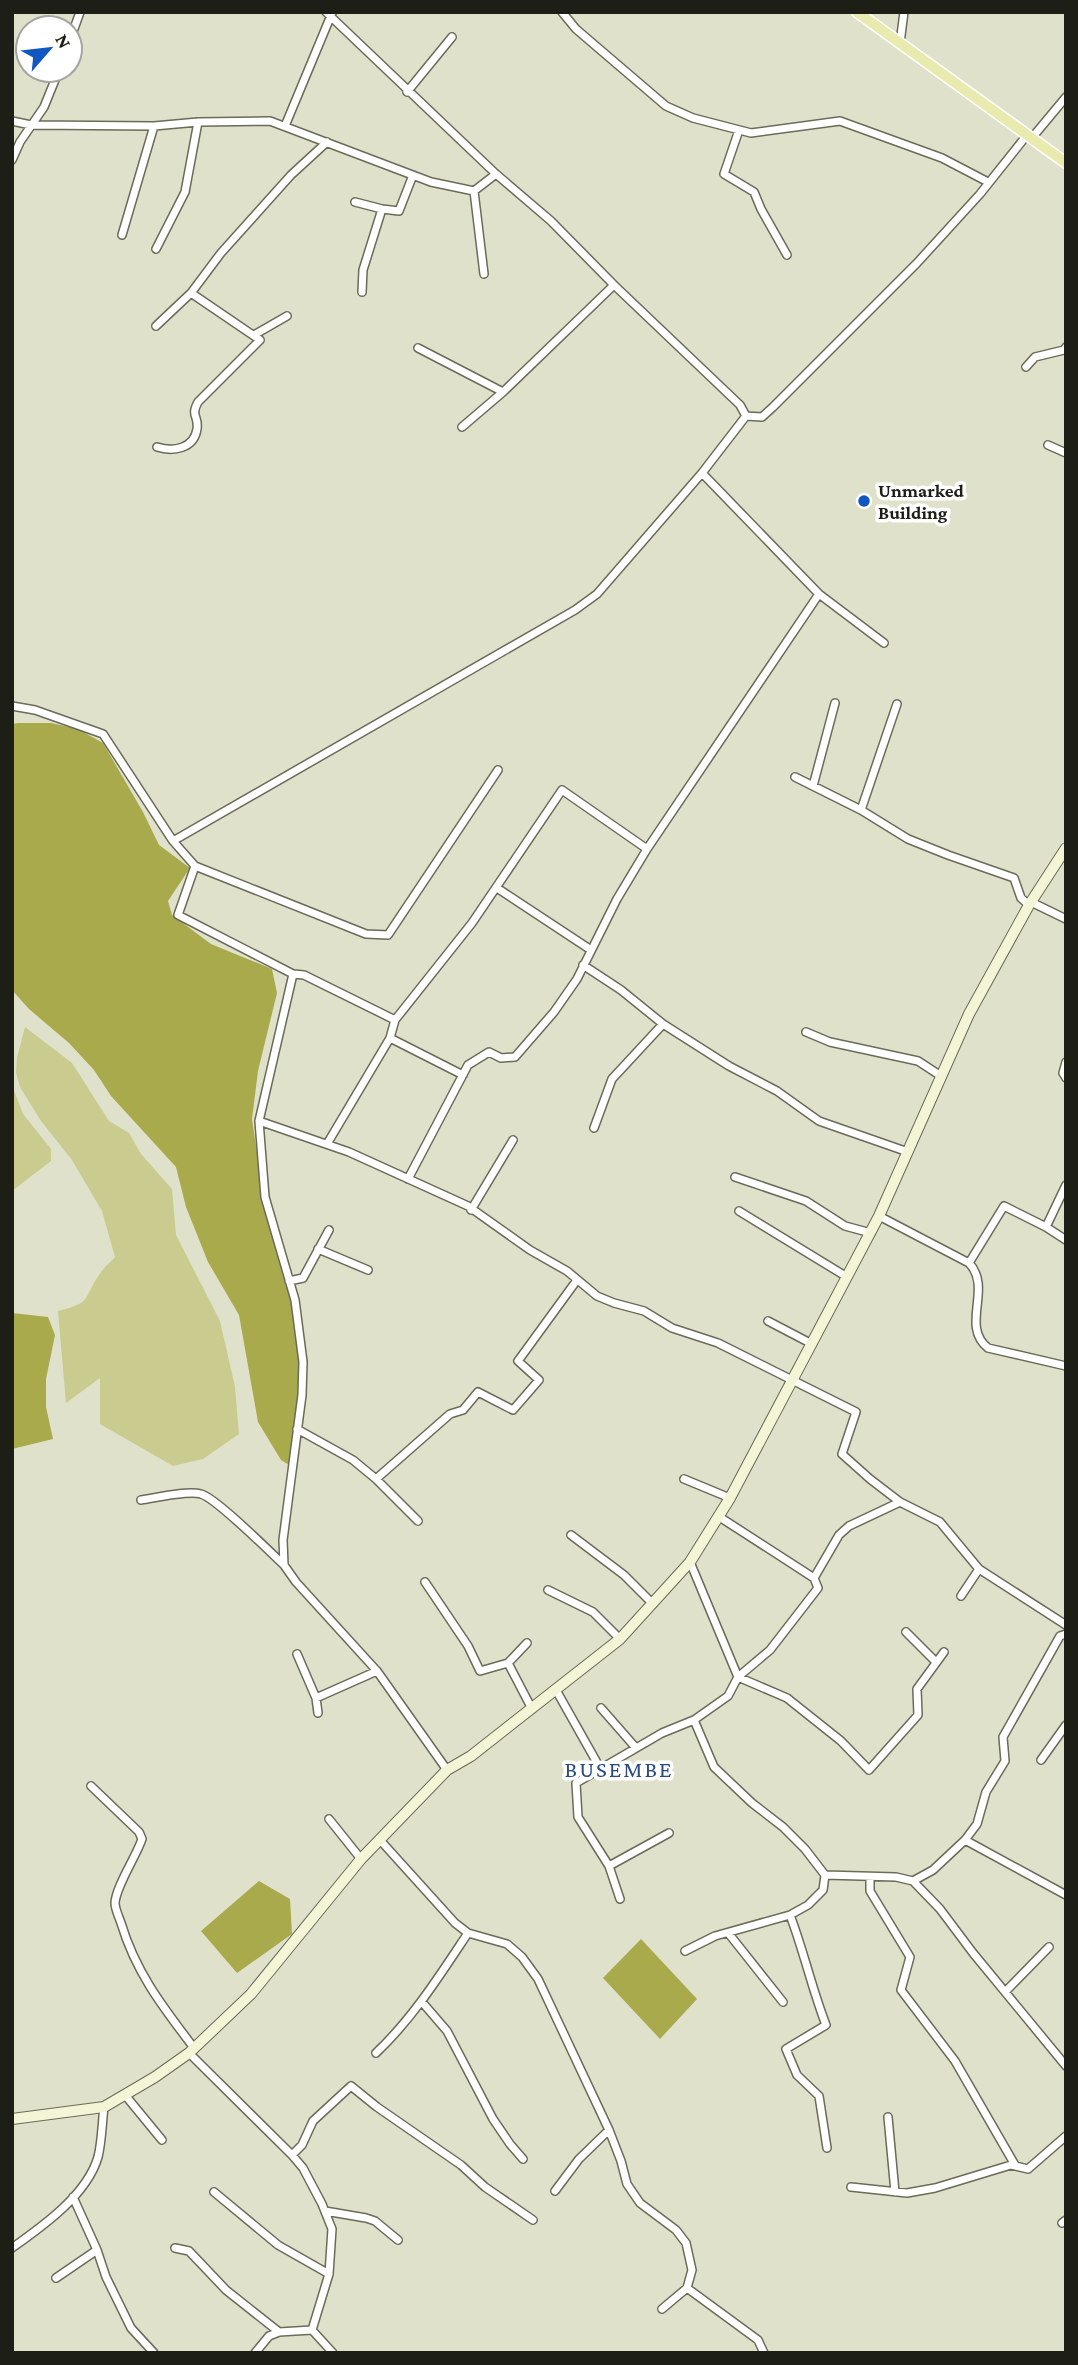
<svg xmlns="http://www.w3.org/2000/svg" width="1078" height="2365" viewBox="0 0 1078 2365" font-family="'Crimson Pro',serif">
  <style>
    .green { fill: #c9cb8f }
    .forest { fill: #a9aa4c }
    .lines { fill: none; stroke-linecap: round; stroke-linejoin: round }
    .street-casing { stroke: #6a6b58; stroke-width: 10 }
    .secondary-casing { stroke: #6a6b58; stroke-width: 12 }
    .primary-casing { stroke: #fff; stroke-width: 13 }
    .street { stroke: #fff; stroke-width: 7 }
    .secondary { stroke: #f4f4d6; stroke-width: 10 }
    .primary { stroke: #e9eaae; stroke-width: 10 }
    .poi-dot { fill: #1157c1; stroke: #fff; stroke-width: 2.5 }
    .labels { text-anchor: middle; stroke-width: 7; stroke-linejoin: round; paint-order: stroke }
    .poi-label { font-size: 19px; font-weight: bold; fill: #1d1e16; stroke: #fff; text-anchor: start }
    .quarter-label { font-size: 23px; letter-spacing: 2px; fill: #294b81; stroke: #fff }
  </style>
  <rect width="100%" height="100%" fill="#e0e1cb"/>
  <path class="green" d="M25,1027L72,1063L109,1121L129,1133L141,1154L172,1189L176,1235L220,1321L235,1387L239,1434L203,1459L173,1466L100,1424V1378L66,1403L58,1311C93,1302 82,1300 99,1275C103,1268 110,1263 115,1257L102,1211L72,1160L41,1121L20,1087L16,1073L17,1058Z
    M12,1085L23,1114L51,1149V1161L12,1191Z"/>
  <path class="forest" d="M18,723H51L78,729L103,743L143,812L159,845L190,868L168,901L172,915L211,944L272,969L277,993L258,1071L252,1119L264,1200L298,1320L304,1368L297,1470L281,1460L258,1422L239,1315L208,1262L186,1207L176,1167L111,1096L94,1070L69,1043L29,1009L12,990V724Z
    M12,1313L48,1317L55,1335L46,1379V1407L53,1439L12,1449Z
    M259,1881L290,1899L292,1934L237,1973L201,1931Z
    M641,1939L697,1999L660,2039L603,1978Z"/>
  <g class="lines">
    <g class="street-casing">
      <path id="street" d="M326,12L496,174L551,221L614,285L740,405L746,416L762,417L773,407L917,263L980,194L1027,135
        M562,12L576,29L666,106L693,118L751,133L840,121L942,158L988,182
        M70,40L80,12
        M900,43L904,12
        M407,92L452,37
        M12,121L31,125L154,126L198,122L270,121L431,182L474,191
        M285,126L332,13
        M739,130L724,174L754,192L761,209L787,255
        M1031,139L1066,97
        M12,160L20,142L44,107L59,70
        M474,191L484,274
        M474,191L496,174
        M355,202L382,209L399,211L413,175
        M122,235L154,126
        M156,249L185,192L198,122
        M362,292L363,270L382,209
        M156,326L191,293L221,253L291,175L327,142
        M254,335L287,316
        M418,348L503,392
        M1026,367L1035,357L1064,350L1066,347
        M462,427L503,392L614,285
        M1048,445L1066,453
        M157,447C173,452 194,449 197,429C199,415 190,417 198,402L260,340L191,293
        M702,473L819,594L884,643
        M12,706L35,710L103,734L173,841L195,866L178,915L293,974L304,975L395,1020
        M795,777L861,810L908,839L948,855L1014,878L1021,898L1029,905
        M813,786L835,703
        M861,810L897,704
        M173,841L575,610L597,594L702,473L746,416
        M195,866L366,934L388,935L498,770
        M497,888L591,950
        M1031,902L1066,919
        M583,965L621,990L663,1024L729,1066L777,1091L819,1121L908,1152
        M293,974L259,1121L265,1197L295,1300L303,1362L302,1395L283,1540L284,1565L296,1582L377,1671L447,1770
        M806,1032L830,1042L918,1061L941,1076
        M390,1038L463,1075
        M1066,1062L1063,1073L1066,1078
        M259,1121L349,1152L468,1206L530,1250L567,1271L597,1296L614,1303L644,1311L672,1328L718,1343L856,1412L842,1454L870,1479L900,1502L940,1522L979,1569L1066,1625
        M594,1128L612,1079L663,1024
        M327,1144L390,1038L395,1020L472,923L562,790L647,849
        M735,1177L806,1201L845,1226L871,1233
        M408,1179L468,1065L489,1052L501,1058L515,1057L554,1012L577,979L617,899L647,849L819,594
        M471,1210L513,1140
        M739,1211L847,1277
        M879,1216L969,1263C993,1288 960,1326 988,1348L1066,1366
        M1046,1227L1066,1185
        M318,1249L368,1270
        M969,1263L1004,1206L1046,1227L1066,1240
        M289,1281L303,1278L329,1230
        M768,1321L812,1344
        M297,1429L353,1460L376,1479L418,1521
        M376,1479L450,1414L463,1410L478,1392L513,1410L539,1380L518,1361L577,1280
        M684,1479L730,1498
        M141,1500C155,1498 188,1490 201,1494C216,1498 269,1551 284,1565
        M571,1535L624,1575L653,1604
        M690,1562L738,1677L787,1698L841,1741L869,1770L918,1715L917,1689L944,1652
        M814,1578L839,1535L849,1526L900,1502
        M425,1582L468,1646L480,1671L508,1663L527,1643
        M548,1590L593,1612L620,1639
        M961,1596L979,1569
        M906,1632L936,1662
        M297,1654L316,1698L318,1713
        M508,1663L532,1709
        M556,1690L600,1768
        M316,1698L377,1671
        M601,1708L636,1748
        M1041,1760L1066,1725
        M91,1786L139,1832L142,1839C136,1857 116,1886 115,1903C115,1909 119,1917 121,1923C136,1973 163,2007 194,2048
        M329,1819L361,1859
        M380,1840L455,1923L468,1933L507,1944L522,1957L538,1979L609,2130L621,2161L627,2184L640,2203L676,2230L686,2243L692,2270L687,2288L662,2309
        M965,1840L1066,1895
        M609,1866L669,1833
        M825,1875L896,1877L913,1881L940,1909L973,1953L1066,2066
        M870,1877V1891L910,1957L901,1990L955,2061L1015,2165
        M913,1881L933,1870L965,1840L977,1824L986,1792L1005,1761L1003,1737L1060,1636L1066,1634
        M620,1899L609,1866L578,1817L576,1783L662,1733L694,1720L728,1696L738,1677L770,1650L818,1588L814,1578L718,1516
        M790,1915C804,1952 812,1989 826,2025L786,2049L797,2075L819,2096L827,2148
        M729,1934L783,2002
        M685,1951L715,1936L790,1915L808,1905L823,1890L825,1875L805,1849L783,1827L752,1803L714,1767L694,1720
        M1005,1992L1049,1947
        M422,2002L447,2031L493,2119L510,2144L523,2159
        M189,2053L292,2155L303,2168L322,2204L332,2229L329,2274L312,2330L333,2353
        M376,2053C413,2018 440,1975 468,1933
        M125,2095L162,2140
        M888,2117L895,2192
        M292,2155L302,2145L313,2121L351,2086L377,2107L461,2165L485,2187L533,2220
        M851,2187L907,2193L935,2188L1011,2165L1028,2169L1066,2136
        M555,2191L579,2159L609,2130
        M214,2192L278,2245L329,2274
        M73,2197L97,2250L106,2277L131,2328L154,2353
        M325,2211L366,2218L375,2221L398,2240
        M1062,2223L1066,2220
        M12,2248C43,2226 87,2195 98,2157C102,2141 102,2123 104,2107
        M175,2248L189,2251L226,2290L279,2332
        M56,2278L97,2250
        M687,2288L758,2340L764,2353
        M255,2353L269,2336L279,2332L312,2330"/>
    </g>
    <g class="secondary-casing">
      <path id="secondary" d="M12,2119L104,2107L155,2077L189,2053L251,1994L361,1859L447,1770L471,1756L620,1639L690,1562L730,1498L879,1216L969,1014L1029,905L1066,848"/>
    </g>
    <g class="primary-casing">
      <path id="primary" d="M857,12L1066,163"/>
    </g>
    <use href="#street" class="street"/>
    <use href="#secondary" class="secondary"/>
    <use href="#primary" class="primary"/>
  </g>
  <circle class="poi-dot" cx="864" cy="501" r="7"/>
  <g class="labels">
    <g class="poi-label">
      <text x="878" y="497">Unmarked<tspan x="878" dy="22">Building</tspan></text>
    </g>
    <g class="quarter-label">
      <text x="619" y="1777">BUSEMBE</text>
    </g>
  </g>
  <rect width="1078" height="2365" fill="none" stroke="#1d1e16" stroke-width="28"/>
  <g transform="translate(49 49) rotate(62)"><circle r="33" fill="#ffffff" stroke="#a5a5a2" stroke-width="2"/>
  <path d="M0-5L12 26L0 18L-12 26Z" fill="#1157c1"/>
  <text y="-10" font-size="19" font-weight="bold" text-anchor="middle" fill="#1d1e16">N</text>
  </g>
</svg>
